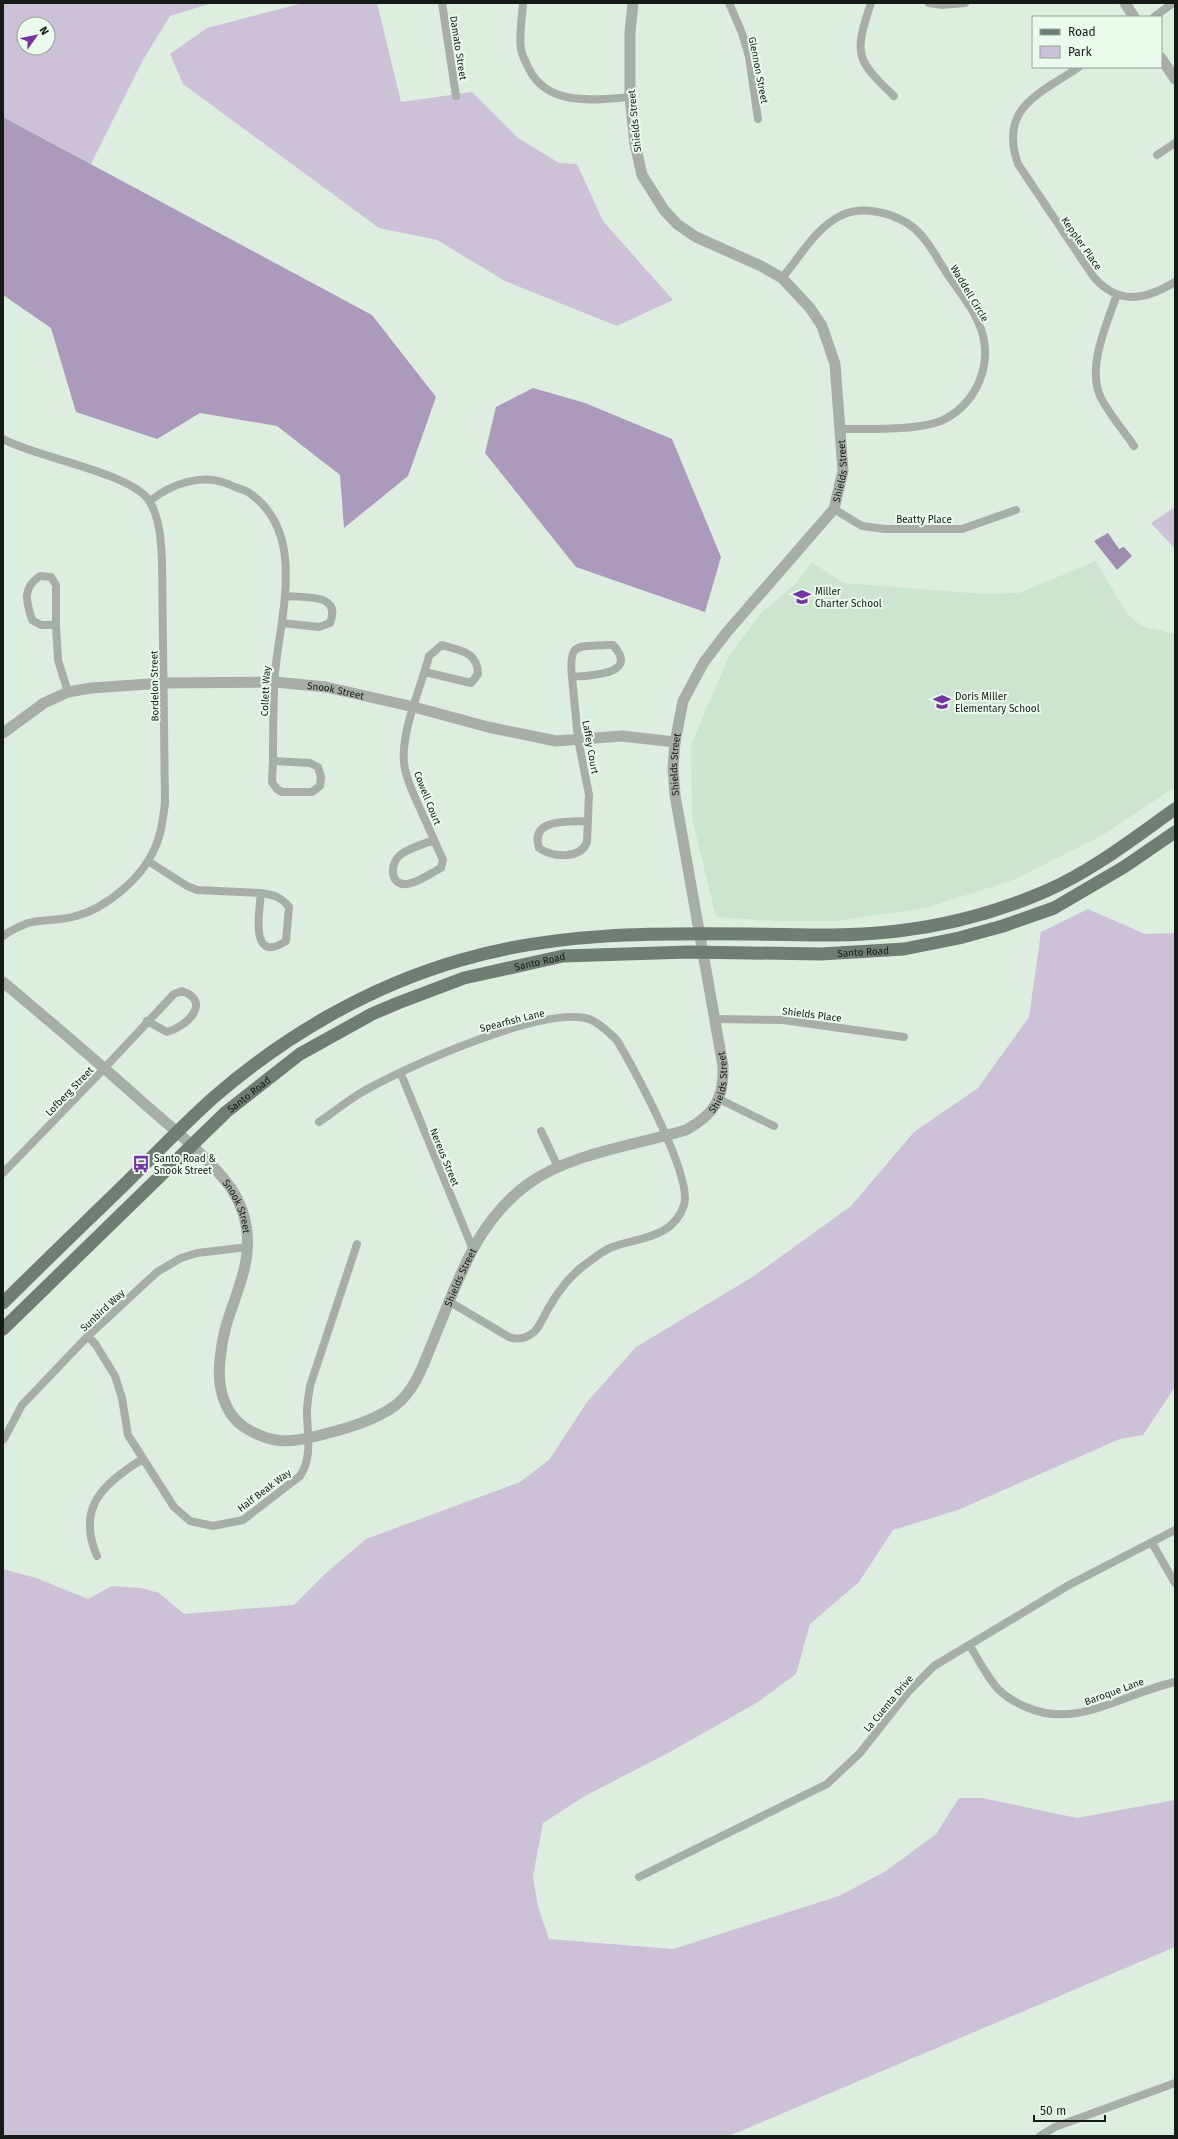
<svg xmlns="http://www.w3.org/2000/svg" width="1178" height="2139" viewBox="0 0 1178 2139" font-family="'Fira Sans',sans-serif">
  <style>
    .built { fill: #cde4d0 }
    .green { fill: #cdc1d8; fill-rule: evenodd }
    .forest { fill: #ac9abc }
    .water { fill: #9e8dae }
    .lines { fill: none; stroke-linecap: round; stroke-linejoin: round }
    .minor { stroke: #a7aea8; stroke-width: 8 }
    .tertiary { stroke: #a7aea8; stroke-width: 11 }
    .primary { stroke: #717d73; stroke-width: 13 }
    .labels { text-anchor: middle; stroke-width: 4; stroke-linejoin: round; paint-order: stroke }
    .street-label { font-size: 10px; fill: #141a15; stroke: #eafbed }
    .poi-label { font-size: 10px; fill: #141a15; stroke: #eafbed; text-anchor: start }
  </style>
  <rect width="100%" height="100%" fill="#ddeee0"/>
  <path class="built" d="M1096,561L1126,612L1141,626L1175,634V787L1103,835L1016,879L926,908L836,921H775L716,917L692,818L691,745L728,658L760,614L797,582L812,562L843,583L984,594L1019,593Z"/>
  <path class="green" d="M3,3H212L170,16L143,60L91,164L3,117ZM24,24H48V48H24Z
    M303,3H377L401,102L472,92L518,138L559,163L577,164L603,221L673,300L617,326L505,281L437,240L379,228L183,84L170,54L207,28Z
    M1175,507V549L1151,523Z
    M1088,909L1145,934L1175,933V1387L1143,1435L1120,1439L958,1510L893,1530L859,1582L810,1624L796,1674L758,1702L670,1752L585,1796L543,1823L533,1876L538,1907L549,1939L673,1949L839,1896L886,1871L936,1834L959,1798H982L1077,1818L1175,1800V1947L729,2136H3V1569L36,1578L88,1599L112,1586L141,1588L159,1593L184,1614L294,1605L326,1573L366,1539L520,1482L549,1460L587,1402L636,1347L754,1276L851,1206L914,1132L978,1088L1029,1017L1041,932Z"/>
  <path class="forest" d="M3,117L372,315L436,397L408,476L344,528L340,475L277,426L200,413L157,439L76,412L51,328L3,295Z
    M533,388L585,403L672,439L721,557L705,612L576,567L485,453L496,407Z"/>
  <path class="water" d="M1108,533L1119,549L1124,547L1132,556L1117,570L1094,541Z"/>
  <g class="lines">
    <path class="minor" d="M442,3L456,96
      M523,3C522,18 519,34 521,49C522,56 526,62 529,69C548,107 595,100 630,97
      M729,3L742,33L749,57L758,119
      M871,3C854,54 855,59 894,96
      M929,3L942,5L965,3
      M1154,17L1173,3
      M1079,67C1040,94 998,107 1018,164L1093,276C1118,306 1145,300 1175,282
      M1157,155L1175,143
      M782,278C801,256 815,228 842,215C862,206 889,212 907,223C924,233 935,255 946,272C958,290 974,309 981,329C993,364 977,402 945,419C923,431 865,429 840,429
      M1117,294C1107,324 1086,367 1101,398C1110,415 1123,430 1134,446
      M3,439C34,457 134,473 150,502C160,520 161,540 162,561L165,803C163,819 161,836 154,850C142,878 105,909 76,916C61,921 43,919 28,923C20,926 10,931 3,936
      M150,501C171,484 201,473 228,484C234,487 242,489 248,492C308,532 280,616 275,673C273,702 273,732 273,761
      M834,509L862,526L885,529H962L1016,510
      M40,576L51,577L56,585V625H41L32,620C26,601 22,588 40,576Z
      M282,623L319,627L330,623C342,593 305,598 286,596
      M56,625L58,660L68,692
      M608,645H613C640,675 591,675 572,677C568,641 578,647 608,645Z
      M425,672L471,683L478,674C477,651 461,651 442,645L429,656C421,688 401,730 404,763C406,784 426,819 434,840
      M572,677L578,739L589,795L587,842C580,860 552,857 539,848C530,818 567,822 586,821
      M273,761L310,763L318,767L321,777L320,786L312,792H282L277,789L272,782Z
      M434,840L443,860L441,868C431,873 418,883 407,884C389,886 390,863 400,855C409,848 424,844 434,840Z
      M148,861L187,886L197,890L261,893
      M261,893C274,895 280,896 289,907L286,941C250,965 259,913 261,893Z
      M717,1019L783,1020L904,1037
      M401,1074L472,1247
      M719,1099L774,1126
      M319,1122C334,1112 348,1100 364,1091C406,1067 544,1005 589,1019C600,1023 608,1032 616,1039C633,1066 693,1177 684,1205C673,1239 638,1237 610,1248C601,1252 590,1261 582,1267C568,1278 557,1293 548,1309C544,1316 540,1326 534,1332C527,1338 518,1340 509,1337L450,1302
      M541,1131L558,1167
      M3,1173L97,1076L174,994L182,991C213,1002 186,1027 167,1032L147,1021
      M88,1336L96,1345L115,1376L122,1398L128,1435L174,1507L190,1521L213,1526L243,1520L300,1476C313,1457 307,1433 307,1411C307,1403 309,1394 310,1386L357,1244
      M4,1439L22,1405L88,1336L157,1272L181,1258L197,1253L248,1247
      M1152,1543L1175,1583
      M97,1556C76,1508 103,1483 143,1459
      M970,1646C978,1659 987,1677 998,1689C1006,1697 1016,1703 1026,1707C1078,1730 1124,1693 1175,1682
      M639,1877L827,1784L860,1753L908,1692L934,1666L1069,1585L1175,1530
      M1040,2136L1055,2127L1175,2083"/>
    <g class="tertiary">
      <path d="M1125,3L1134,17"/>
      <path d="M1161,58L1175,79"/>
      <path id="s1" d="M3,733L44,703L68,692L91,688L164,683L275,682L326,687L414,707L488,727L556,741L622,736L675,742"/>
      <path id="s2" d="M3,982C52,1023 100,1064 148,1107C177,1132 208,1157 231,1188C238,1199 244,1212 246,1225C253,1261 236,1292 226,1326C223,1337 221,1349 220,1360C217,1384 223,1413 244,1427C272,1445 291,1443 321,1435C348,1428 374,1421 396,1405C414,1391 423,1366 431,1346C456,1287 474,1223 528,1184C571,1153 636,1145 686,1130C715,1114 724,1098 723,1066L675,795L673,768L675,742L683,701L704,662L727,632L834,509L843,471L835,364L822,326L810,308L782,278L761,266L696,237L677,224L664,210L642,175L635,144L630,97V32L633,3"/>
    </g>
    <g class="primary">
      <path d="M3,1303C44,1262 86,1222 127,1182C155,1154 183,1125 213,1098C284,1036 370,986 461,960C556,932 654,933 752,934C800,935 850,937 898,931C948,925 1000,911 1046,891C1092,871 1134,838 1175,809"/>
      <path id="s3" d="M3,1329L226,1112L300,1054L372,1014L398,1003L464,978L563,956L689,952L821,954L904,949L959,938L1003,926L1054,908L1124,867L1175,832"/>
    </g>
  </g>
  <defs>
    <g id="school-bare" transform="scale(1.38)"><path d="M0-5L7-2L0 1L-7-2ZM-4 1L0 2.5L4 1V4Q0 6-4 4Z" fill="#7832a6" stroke="#eafbed" stroke-width="2.5" paint-order="stroke"/></g>
    <g id="bus-bare" transform="scale(1.38)"><path d="M-5-6H5V4H4V6H2V4H-2V6H-4V4H-5ZM-3.5-4V0h7V-4ZM-3.5 1.2v1.5H-2V1.2ZM2 1.2v1.5H3.5V1.2Z" fill="#7832a6" stroke="#eafbed" stroke-width="2.5" paint-order="stroke"/></g>
  </defs>
  <g fill-rule="evenodd">
    <use href="#school-bare" x="802" y="597"/>
    <use href="#school-bare" x="942" y="702"/>
    <use href="#bus-bare" x="141" y="1164"/>
  </g>
  <g class="labels">
    <g class="street-label">
      <text transform="translate(459 48) rotate(81)" y="4">Damato Street</text>
      <text transform="translate(759 70) rotate(79)" y="4">Glennon Street</text>
      <text transform="translate(634 121) rotate(-96)" y="4">Shields Street</text>
      <text transform="translate(1082 243) rotate(55)" y="4">Keppler Place</text>
      <text transform="translate(970 293) rotate(59)" y="4">Waddell Circle</text>
      <text dy="4" stroke="none"><textPath href="#s2" startOffset="1885">Shields Street</textPath></text>
      <text x="924" y="523">Beatty Place</text>
      <text transform="translate(154 686) rotate(-91)" y="4">Bordelon Street</text>
      <text dy="4" stroke="none"><textPath href="#s1" startOffset="346">Snook Street</textPath></text>
      <text transform="translate(265 691) rotate(-87)" y="4">Collett Way</text>
      <text transform="translate(591 747) rotate(80)" y="4">Laffey Court</text>
      <text dy="4" stroke="none"><textPath href="#s2" startOffset="1537">Shields Street</textPath></text>
      <text transform="translate(428 798) rotate(68)" y="4">Cowell Court</text>
      <text dy="4" stroke="none"><textPath href="#s3" startOffset="988">Santo Road</textPath></text>
      <text dy="4" stroke="none"><textPath href="#s3" startOffset="664">Santo Road</textPath></text>
      <text transform="translate(812 1014) rotate(7)" y="4">Shields Place</text>
      <text transform="translate(512 1020) rotate(-14)" y="4">Spearfish Lane</text>
      <text dy="4" stroke="none"><textPath href="#s2" startOffset="1214">Shields Street</textPath></text>
      <text transform="translate(69 1091) rotate(-46)" y="4">Lofberg Street</text>
      <text dy="4" stroke="none"><textPath href="#s3" startOffset="340">Santo Road</textPath></text>
      <text transform="translate(445 1157) rotate(68)" y="4">Nereus Street</text>
      <text dy="4" stroke="none"><textPath href="#s2" startOffset="327">Snook Street</textPath></text>
      <text dy="4" stroke="none"><textPath href="#s2" startOffset="867">Shields Street</textPath></text>
      <text transform="translate(102 1310) rotate(-43)" y="4">Sunbird Way</text>
      <text transform="translate(264 1490) rotate(-37)" y="4">Half Beak Way</text>
      <text transform="translate(1114 1691) rotate(-20)" y="4">Baroque Lane</text>
      <text transform="translate(888 1703) rotate(-50)" y="4">La Cuenta Drive</text>
    </g>
    <g class="poi-label">
      <text x="815" y="595">Miller<tspan x="815" dy="12">Charter School</tspan></text>
      <text x="955" y="700">Doris Miller<tspan x="955" dy="12">Elementary School</tspan></text>
      <text x="154" y="1162">Santo Road &amp;<tspan x="154" dy="12">Snook Street</tspan></text>
    </g>
  </g>
  <rect width="1178" height="2139" fill="none" stroke="#141a15" stroke-width="8"/>
  <rect x="1032" y="16" width="130" height="52" fill="#eafbed" stroke="#94a197"/>
  <rect x="1040" y="29" width="20" height="6" fill="#717d73" stroke="#94a197"/>
  <text x="1068" y="36" font-size="12" fill="#141a15">Road</text>
  <rect x="1040" y="46" width="20" height="12" fill="#cdc1d8" stroke="#94a197"/>
  <text x="1068" y="56" font-size="12" fill="#141a15">Park</text>
  <g transform="translate(36 36) rotate(57)"><circle r="19" fill="#eafbed" stroke="#94a197"/>
  <path d="M0-3L7 15L0 10L-7 15Z" fill="#7832a6"/>
  <text y="-6" font-size="11" font-weight="bold" text-anchor="middle" fill="#141a15">N</text>
  </g>
  <path d="M1034 2115v6h71v-6" fill="none" stroke="#141a15" stroke-width="2"/>
  <text x="1040" y="2115" font-size="12" fill="#141a15" stroke="#eafbed" stroke-width="3" paint-order="stroke">50 m</text>
</svg>
